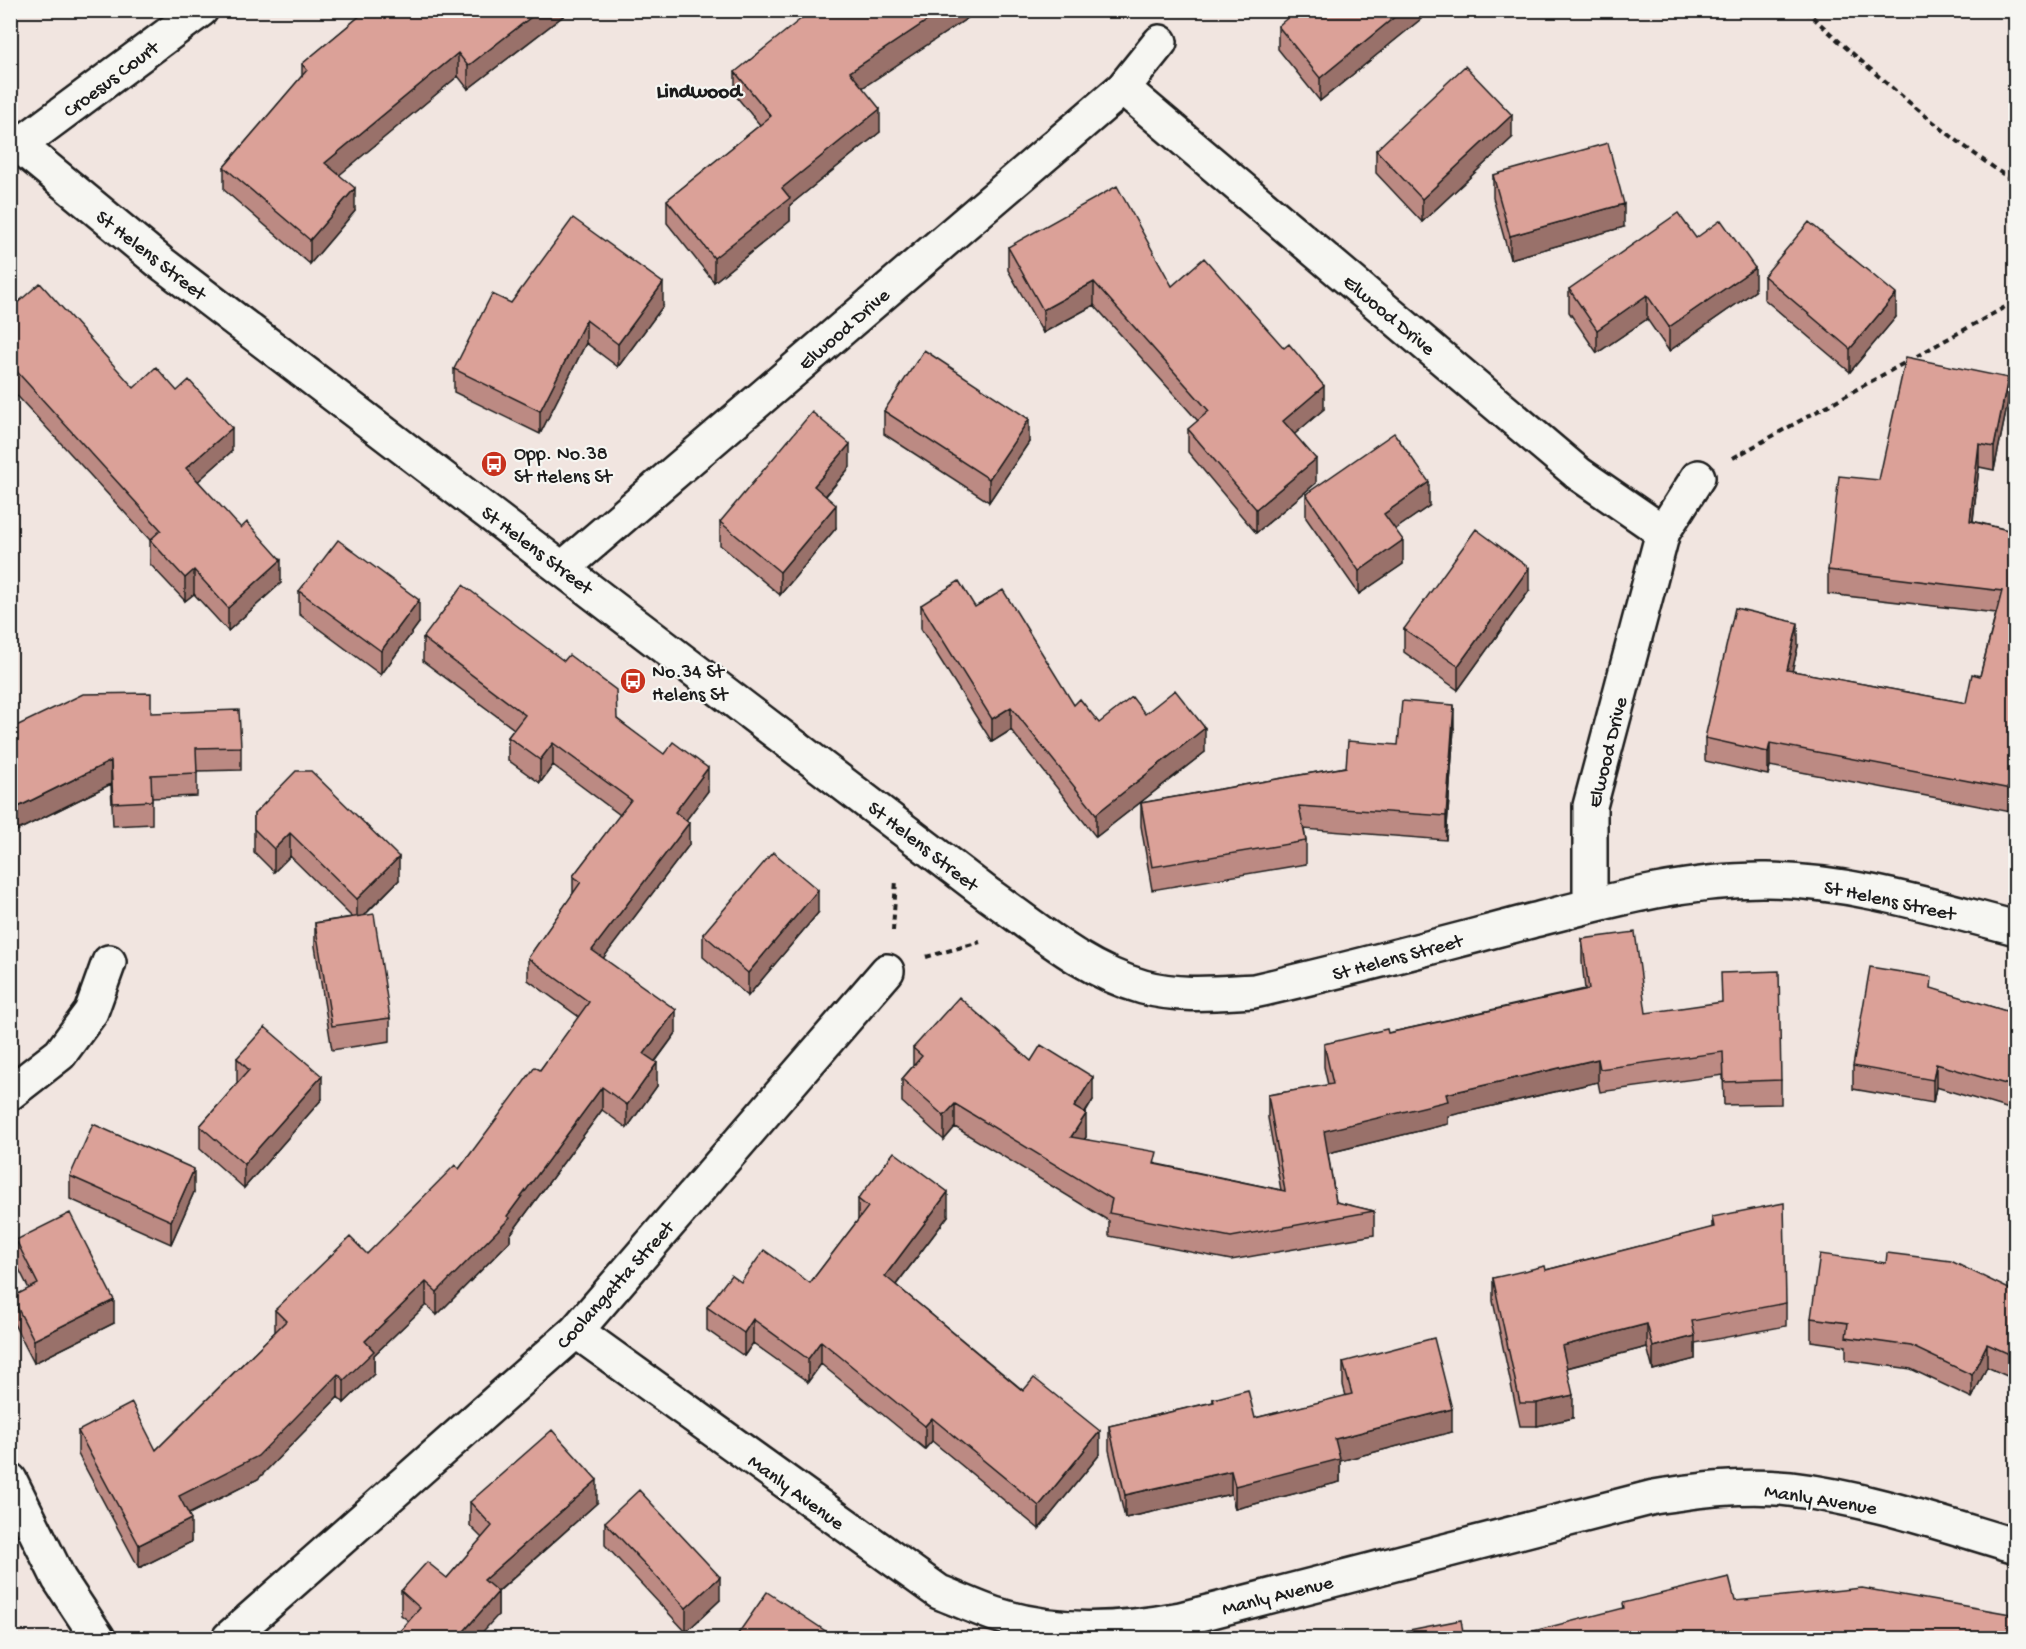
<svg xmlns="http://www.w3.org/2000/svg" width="2026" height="1649" viewBox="0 0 2026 1649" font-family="'Gochi Hand',sans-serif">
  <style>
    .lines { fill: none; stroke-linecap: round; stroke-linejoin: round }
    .street-casing { stroke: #1c1c1c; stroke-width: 38 }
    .path { stroke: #1c1c1c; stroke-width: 4; stroke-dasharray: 6 4.5; stroke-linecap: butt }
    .street { stroke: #f6f6f2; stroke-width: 33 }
    .wall { fill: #bc8a83; stroke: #1c1c1c; stroke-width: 1.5 }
    .shaded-wall { fill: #99716a; stroke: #1c1c1c; stroke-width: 1.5 }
    .building { fill: #dba198; stroke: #1c1c1c; stroke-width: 1.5 }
    .labels { text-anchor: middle; stroke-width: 4.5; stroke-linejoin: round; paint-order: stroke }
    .street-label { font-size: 20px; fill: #1c1c1c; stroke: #f6f6f2 }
    .poi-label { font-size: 20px; fill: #1c1c1c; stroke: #f6f6f2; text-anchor: start }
    .neighbourhood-label { font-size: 21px; font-weight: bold; fill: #1c1c1c; stroke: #f6f6f2 }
  </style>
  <rect width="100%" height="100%" fill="#f1e5e0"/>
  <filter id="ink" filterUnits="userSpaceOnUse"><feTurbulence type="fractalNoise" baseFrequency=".0167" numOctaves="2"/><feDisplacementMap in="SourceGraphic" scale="12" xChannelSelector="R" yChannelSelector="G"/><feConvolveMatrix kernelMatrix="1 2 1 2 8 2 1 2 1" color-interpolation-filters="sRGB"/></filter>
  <g filter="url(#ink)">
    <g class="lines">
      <g class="street-casing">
        <path id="street" d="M1123,88L1579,474L1663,532
          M10,138L160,262L989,895C1037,929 1085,971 1143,987C1179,997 1217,993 1254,991C1347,970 1439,945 1531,921C1608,901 1686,879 1767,880C1852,881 1934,907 2016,928
          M18,146L201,10
          M563,568L1123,88L1160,42
          M1590,906V806L1663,532L1698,477
          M10,1093L60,1054L91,1012L109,962
          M576,1331L939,1592C957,1599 976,1608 994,1614C1057,1634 1118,1631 1181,1619L1654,1497C1699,1490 1744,1484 1790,1489C1867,1498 1942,1524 2016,1546
          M10,1480L59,1579L98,1638
          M229,1638L576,1331L887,971"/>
      </g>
      <path class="path" d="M1805,10C1872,72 1940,132 2016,183
        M1733,458L2016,301
        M893,931L896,879
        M926,957L980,942"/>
      <use href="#street" class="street"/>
    </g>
    <path class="wall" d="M367,10H571L468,89L458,76L339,175L355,211L310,264L224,190V167L302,76V64Z
      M969,10V17L862,87L880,132L790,205V221L714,282L667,223V200L760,125L735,95V72Z
      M1421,10V19L1320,101L1278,49V26Z
      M1512,138L1422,222L1376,173V150Z
      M1493,175L1624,227L1510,259L1493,198Z
      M1008,247L1172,286L1324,409L1294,434L1316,483L1256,533L1188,452V429L1198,421L1094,305L1043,333L1008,270Z
      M1764,276L1896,317L1850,372L1764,299Z
      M1569,289L1755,291L1669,351L1647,319L1597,353L1569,312Z
      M10,299L15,305L134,388L177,391L232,451L198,481L281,583L228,631L194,594L185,601L150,564V540L10,388Z
      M511,303L663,306L618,367L586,343L540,434L454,392V369Z
      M2008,402L1994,470L1979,467L1973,521L2016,532V813L1770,766L1768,775L1705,761V738L1798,646L1792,671L1966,703L1980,676L1996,613L1828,594V570L1879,480Z
      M884,411L1029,442L989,502L884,434Z
      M850,467L826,496L836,528L780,595L720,545V522Z
      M1306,494L1429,506L1395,529L1403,564L1359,594L1306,518Z
      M299,591L419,623L381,675L299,614Z
      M1529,591L1458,690L1404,652V629Z
      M921,605L975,607L1074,705L1099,723L1145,714L1205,752L1096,837L1011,730L992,742L921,629Z
      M423,638L617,719L708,791L686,820L689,845L603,958L676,1033L655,1062L657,1086L627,1128L602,1110L510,1235V1241L437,1315L426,1305L374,1355V1374L344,1403L338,1397L258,1479L189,1514L191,1542L139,1568L78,1454V1431L156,1450L275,1332V1310L367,1254L459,1169L540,1070L579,1017L528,980V958L573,894V876L620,815L553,765L540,783L508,760V737L514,729L423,661Z
      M151,713L241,747V770L197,771V796L152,798V824L113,826L111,784L10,834Z
      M1454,728L1446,840L1304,829L1306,841V864L1152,890L1141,826V803L1346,767L1398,745Z
      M254,814L399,880L364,916L390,1018V1041L332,1050L315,946V923L352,917L290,856L274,872L254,852Z
      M818,913L748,996L703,957V934Z
      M1582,939L1646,1013L1781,1080V1104L1724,1105L1723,1075L1600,1092L1598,1082L1448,1116V1124L1328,1153L1336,1202L1374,1211V1235L1231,1260L1109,1236V1221L955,1127L944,1140L902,1102V1079L913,1066V1048L1031,1061L1093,1100L1085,1114L1086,1137L1085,1139L1157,1164L1281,1190L1268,1118V1095L1328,1085L1324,1067V1044L1388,1033L1585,989L1582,962Z
      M1932,989L2016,1014V1111L1936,1087L1933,1103L1853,1089V1066Z
      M237,1058L322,1099L244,1188L200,1149V1126L238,1083L237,1081Z
      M70,1176L194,1192L171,1244L70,1199Z
      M858,1199L948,1216L896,1285L1100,1454L1039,1529L932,1441L925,1449L821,1364L808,1382L753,1343L744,1356L707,1330V1307L741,1282L810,1283L858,1220Z
      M1712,1217L1786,1303V1326L1695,1343V1359L1653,1370L1647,1347L1567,1368L1573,1418L1537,1426H1520L1493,1301V1278L1546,1270L1712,1228Z
      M16,1240L114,1323L34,1363L12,1320V1297L29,1289L16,1263Z
      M1886,1263L2011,1290L2016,1281V1380L1987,1367L1972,1398L1911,1369L1846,1360V1346L1811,1341V1318Z
      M1343,1362L1452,1432L1340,1461V1482L1235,1509L1231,1494L1125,1518L1109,1450V1426L1213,1402V1399L1255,1418L1346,1396L1343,1385Z
      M470,1502L597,1503L498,1592V1615L409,1621L401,1615V1591L447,1578L482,1538L470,1526Z
      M605,1522L720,1600L686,1632L605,1545Z"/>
    <path class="shaded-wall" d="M540,10H571L468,89V66Z
      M943,10H969V17L850,96V72Z
      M1403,10H1421V19L1320,101V78Z
      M458,53V76L325,187V163Z
      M880,109V132L790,205V221L714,282V258L782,188Z
      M1512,115V138L1422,222V199Z
      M355,188V211L310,264V240Z
      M1624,204V227L1510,259V236Z
      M1755,268V291L1669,351V327Z
      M1094,282V305L1043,333V310Z
      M663,283V306L618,367V344Z
      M1896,294V317L1850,372V349Z
      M1647,295V319L1597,353V330Z
      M586,320V343L540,434V411Z
      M2008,378V402L1994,470V447Z
      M1324,386V409L1283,444V421Z
      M1029,419V442L989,502V479Z
      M232,428V451L186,492V468Z
      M850,444V467L814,509V486Z
      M1979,444V467L1970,544V521Z
      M1316,459V483L1256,533V509Z
      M1429,482V506L1384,537V514Z
      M836,505V528L780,595V572Z
      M1403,540V564L1359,594V571Z
      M281,560V583L228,631V608Z
      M1529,568V591L1458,690V666Z
      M194,570V594L185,601V578Z
      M419,600V623L381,675V651Z
      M1798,623V646L1787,693V670Z
      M1454,705V728L1446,840V816Z
      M1011,707V730L992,742V719Z
      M1205,728V752L1096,837V814Z
      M553,743V765L540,783V760Z
      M1770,743V766L1768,775V752Z
      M111,761V784L10,834V811Z
      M708,768V791L675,835V812Z
      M689,823V845L592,973V950Z
      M290,833V856L274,872V849Z
      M399,857V880L357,922V899Z
      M818,890V913L748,996V973Z
      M676,1010V1033L644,1076V1054Z
      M1598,1059V1082L1448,1116V1124L1324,1154V1131L1446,1094Z
      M657,1063V1086L627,1128V1105Z
      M1936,1064V1087L1933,1103V1080Z
      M322,1076V1099L244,1188V1164Z
      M1093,1077V1100L1074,1130V1107Z
      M602,1087V1110L510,1235V1241L437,1315V1292L507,1216Z
      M955,1104V1127L944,1140V1116Z
      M1086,1114V1137L1071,1160V1137Z
      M194,1169V1192L171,1244V1221Z
      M948,1192V1216L885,1299V1276Z
      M426,1282V1305L374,1355V1374L344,1403V1380L365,1341Z
      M114,1300V1323L34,1363V1340Z
      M753,1319V1343L744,1356V1333Z
      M1647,1324V1347L1562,1369V1346Z
      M1695,1336V1359L1653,1370V1347Z
      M821,1341V1364L808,1382V1359Z
      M1987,1344V1367L1972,1398V1375Z
      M338,1374V1397L258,1479L179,1519V1496Z
      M1573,1395V1418L1537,1426V1403Z
      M1452,1409V1432L1340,1461V1482L1235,1509V1486L1335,1439Z
      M932,1418V1441L925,1449V1426Z
      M1100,1431V1454L1039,1529V1506Z
      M1231,1471V1494L1125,1518V1495Z
      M597,1480V1503L484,1604V1580Z
      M191,1519V1542L139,1568V1545Z
      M720,1577V1600L686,1632V1608Z
      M498,1592V1615L477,1638H458Z"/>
    <path class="building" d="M367,10H540L468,66L458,53L325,163L355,188L310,240L224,167L307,70L302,64Z
      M814,10H943L850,72L880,109L782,188L790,198L714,258L667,200L771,116L735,72L802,18Z
      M1297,10H1403L1320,78L1278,26Z
      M1465,66L1512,115L1422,199L1376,150Z
      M1608,143L1624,204L1510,236L1493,175Z
      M1117,186L1172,286L1204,258L1284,348L1289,344L1324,386L1283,421L1316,459L1256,509L1188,429L1209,411L1094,282L1043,310L1008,247Z
      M1678,213L1696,238L1721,220L1755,268L1669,327L1647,295L1597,330L1569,289Z
      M573,218L663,283L618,344L586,320L540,411L454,369L492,294L511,303Z
      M1809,222L1896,294L1850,349L1764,276Z
      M40,283L134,388L156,367L177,391L189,380L232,428L186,468L241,528L247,522L281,560L228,608L194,570L185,578L150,540L161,530L10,364V299L15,305Z
      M924,350L1029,419L989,479L884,411Z
      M1906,357L2008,378L1994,447L1979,444L1970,521L2016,532V790L1770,743L1768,752L1705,738L1735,608L1798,623L1787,670L1966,703L1972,674L1980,676L2002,591L1828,570L1839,476L1879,480Z
      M812,412L850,444L814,486L836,505L780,572L720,522Z
      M1394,433L1429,482L1384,514L1403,540L1359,571L1306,494Z
      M1476,529L1529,568L1458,666L1404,629Z
      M338,540L419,600L381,651L299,591Z
      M959,581L975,607L1003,590L1074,705L1080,699L1099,723L1132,697L1145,714L1175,690L1205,728L1096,814L1011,707L992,719L921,605Z
      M463,585L564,661L569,655L616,690L617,719L664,754L673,742L708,768L675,812L689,823L592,950L676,1010L644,1054L657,1063L627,1105L602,1087L507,1216L510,1218L437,1292L426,1282L365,1341L374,1351L344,1380L338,1374L258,1456L179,1496L191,1519L139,1545L78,1431L132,1403L156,1450L286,1321L275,1310L350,1237L367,1254L455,1165L459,1169L535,1067L540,1070L589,1002L528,958L581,882L573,876L631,800L553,743L540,760L508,737L525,715L423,638Z
      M151,693V713L239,710L241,747L196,748L197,773L151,775L152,801L113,803L111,761L10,811V729L83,694Z
      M1402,701L1454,705L1446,816L1299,806L1306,841L1152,867L1141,803L1346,767L1348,741L1398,745Z
      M296,771H311L399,857L357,899L290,833L274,849L254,829V814Z
      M773,852L818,890L748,973L703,934Z
      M374,914L390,1018L332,1026L315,923Z
      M1635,932L1646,1013L1722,1002L1721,973L1779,971L1781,1080L1724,1082L1723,1052L1600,1069L1598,1059L1446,1094L1448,1101L1324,1131L1336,1202L1374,1211L1231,1237L1109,1213L1112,1199L955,1104L944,1116L902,1079L922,1056L913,1048L959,997L1031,1061L1041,1045L1093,1077L1074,1107L1086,1114L1071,1137L1157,1152L1154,1164L1285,1191L1268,1095L1333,1084L1324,1044L1387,1029L1388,1033L1589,989L1582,939Z
      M1870,967L1932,977L1931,988L2016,1014V1087L1936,1064L1933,1080L1853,1066Z
      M265,1027L322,1076L244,1164L200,1126L249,1070L237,1058Z
      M93,1124L194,1169L171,1221L70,1176Z
      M894,1152L948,1192L885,1276L1023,1391L1034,1378L1100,1431L1039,1506L932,1418L925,1426L821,1341L808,1359L753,1319L744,1333L707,1307L731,1275L741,1282L764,1250L810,1283L868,1207L858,1199Z
      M1784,1203L1786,1303L1692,1321L1695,1336L1653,1347L1647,1324L1562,1346L1573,1395L1537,1403H1520L1493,1278L1545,1266L1546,1270L1714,1227L1712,1217Z
      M70,1213L114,1300L34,1340L12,1297L38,1284L16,1240Z
      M1887,1253L1951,1261L2011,1290L2016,1281V1357L1987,1344L1972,1375L1911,1346L1846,1337L1848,1323L1811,1318L1820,1254L1886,1263Z
      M1434,1338L1452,1409L1335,1439L1340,1459L1235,1486L1231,1471L1125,1495L1109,1426L1214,1402L1213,1399L1248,1390L1255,1418L1352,1394L1343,1362Z
      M552,1430L597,1480L484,1580L498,1592L458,1638H394L420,1608L401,1591L427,1562L447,1578L492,1526L470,1502Z
      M639,1490L720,1577L686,1608L605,1522Z
      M1729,1577L1735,1601L1862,1588L2016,1615V1638H1506L1624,1608L1623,1603Z
      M767,1592L836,1638H735Z
      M1461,1620L1464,1638H1368Z"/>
  </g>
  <defs>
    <g id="bus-disc" transform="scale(1.35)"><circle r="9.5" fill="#c8321e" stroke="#f6f6f2"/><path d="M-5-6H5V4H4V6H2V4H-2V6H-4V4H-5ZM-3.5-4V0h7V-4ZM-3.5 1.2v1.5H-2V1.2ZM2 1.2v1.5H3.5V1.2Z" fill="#fff"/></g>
  </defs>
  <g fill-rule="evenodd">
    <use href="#bus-disc" x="494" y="464"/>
    <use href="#bus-disc" x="633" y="681"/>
  </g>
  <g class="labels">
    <g class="street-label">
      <text transform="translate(110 78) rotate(-37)" y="7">Croesus Court</text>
      <text transform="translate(152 254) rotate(38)" y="7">St Helens Street</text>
      <text transform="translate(1390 314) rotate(40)" y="7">Elwood Drive</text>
      <text transform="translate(843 328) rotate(-41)" y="7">Elwood Drive</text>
      <text transform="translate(538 549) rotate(37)" y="7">St Helens Street</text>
      <text transform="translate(1606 752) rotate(-76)" y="7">Elwood Drive</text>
      <text transform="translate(924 845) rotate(38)" y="7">St Helens Street</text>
      <text transform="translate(1890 899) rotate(12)" y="7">St Helens Street</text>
      <text transform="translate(1397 956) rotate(-15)" y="7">St Helens Street</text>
      <text transform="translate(614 1284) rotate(-48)" y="7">Coolangatta Street</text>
      <text transform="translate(797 1491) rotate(36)" y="7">Manly Avenue</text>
      <text transform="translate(1821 1498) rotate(9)" y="7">Manly Avenue</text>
      <text transform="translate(1277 1594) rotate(-14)" y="7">Manly Avenue</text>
    </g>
    <g class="poi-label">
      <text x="514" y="459">Opp. No.38<tspan x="514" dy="23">St Helens St</tspan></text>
      <text x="652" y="677">No.34 St<tspan x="652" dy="23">Helens St</tspan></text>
    </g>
    <g class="neighbourhood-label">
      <text x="699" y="97">Lindwood</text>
    </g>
  </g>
  <rect width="2026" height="1649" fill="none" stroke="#f6f6f2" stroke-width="36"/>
  <rect x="18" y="18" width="1990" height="1613" fill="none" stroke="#1c1c1c" stroke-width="2" filter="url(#ink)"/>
</svg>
